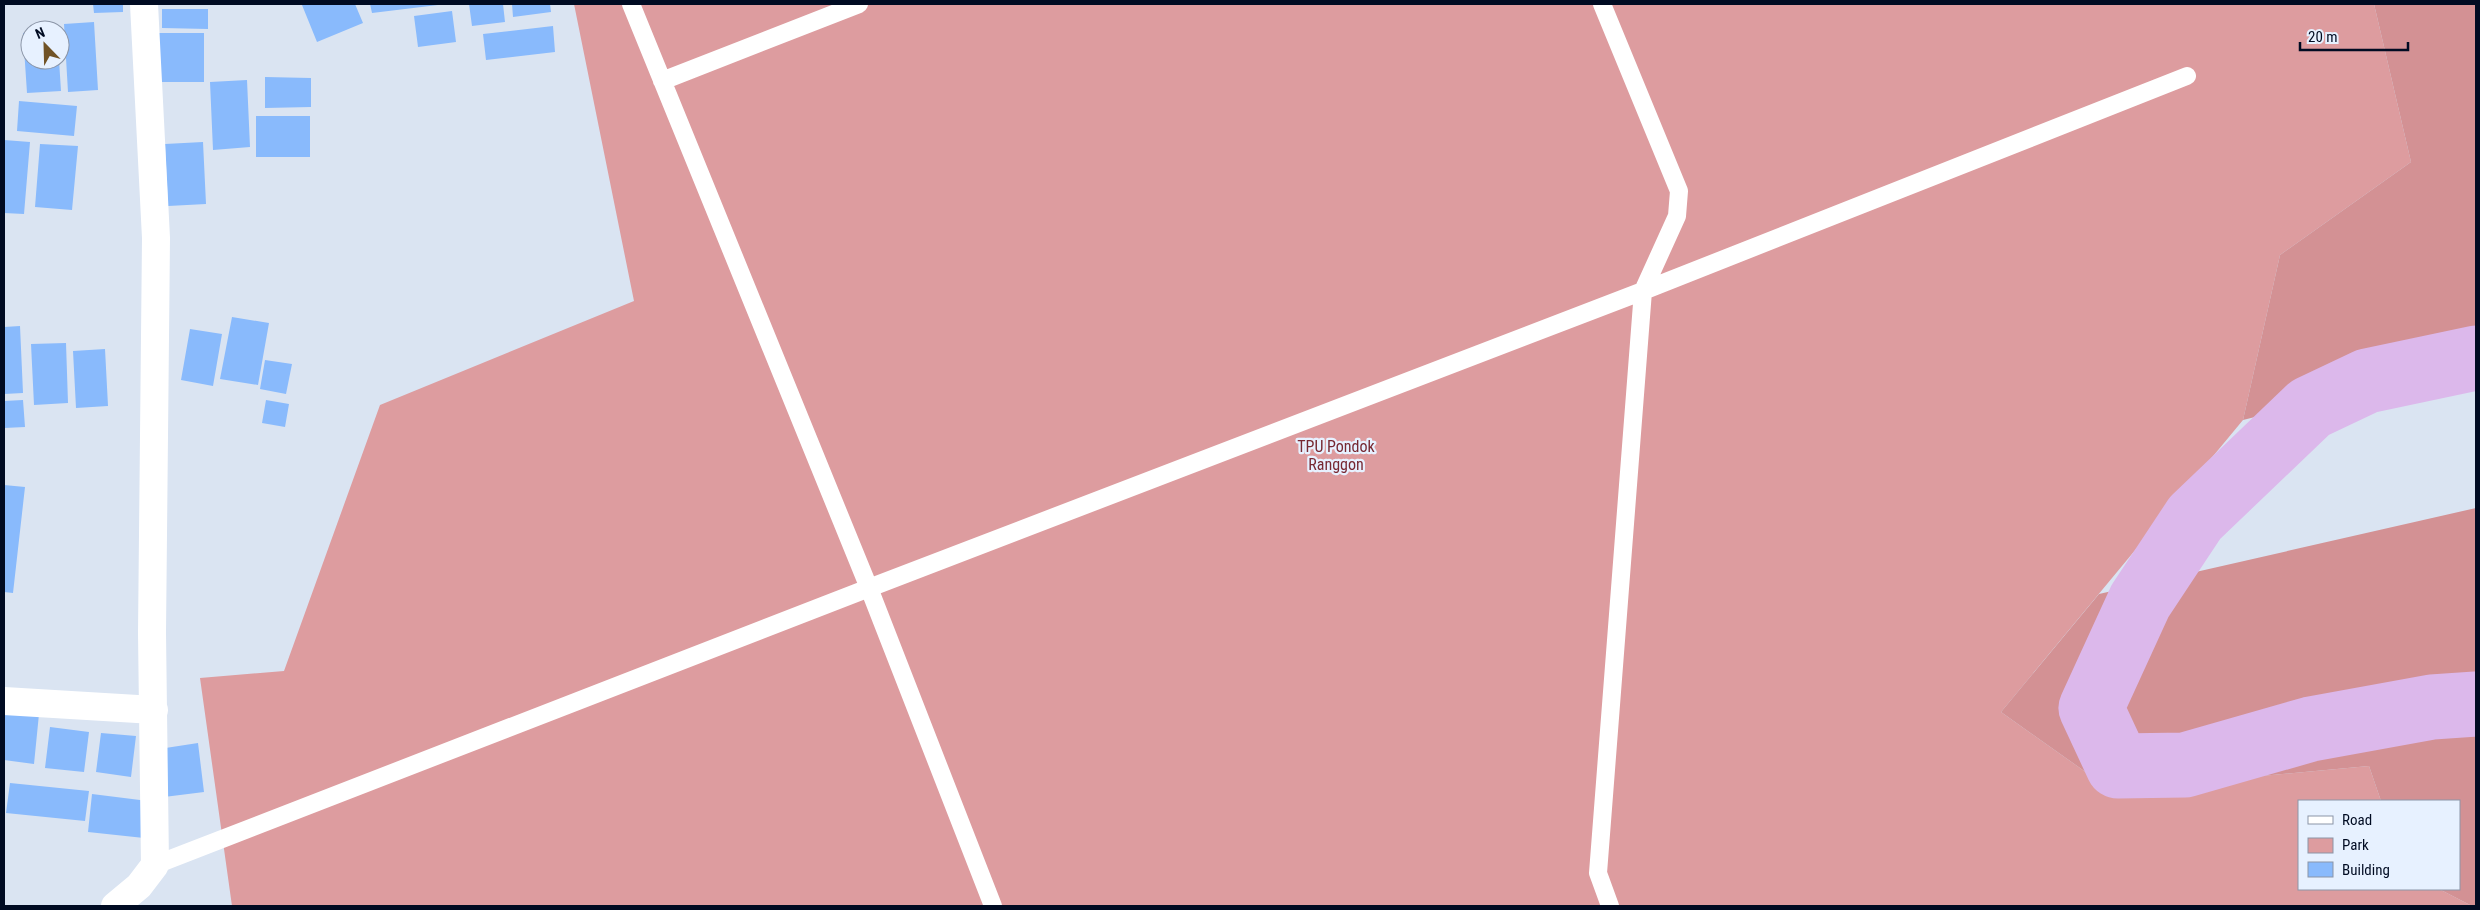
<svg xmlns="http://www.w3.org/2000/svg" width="2480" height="910" viewBox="0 0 2480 910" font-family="'Roboto Condensed',sans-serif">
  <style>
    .green { fill: #dd9c9f }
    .forest { fill: #d39194 }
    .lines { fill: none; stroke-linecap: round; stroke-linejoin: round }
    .river { stroke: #dcb8eb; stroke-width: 65 }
    .building { fill: #89bafc }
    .lane { stroke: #fff; stroke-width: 18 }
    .street { stroke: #fff; stroke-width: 28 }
    .labels { text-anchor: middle; stroke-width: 4.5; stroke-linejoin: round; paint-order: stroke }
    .park-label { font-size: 16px; fill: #772832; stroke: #e7f1ff }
  </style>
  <rect width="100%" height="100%" fill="#dae4f2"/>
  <path class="green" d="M574,4H2374L2411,162L2280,255L2243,420L2001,712L2111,790L2369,766L2381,801H2299V889H2439L2472,906H232L200,678L284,671L380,405L634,301Z"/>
  <path class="forest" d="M2374,4H2476V362L2243,420L2280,255L2411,162Z
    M2476,508V906H2472L2439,889H2459V801H2381L2369,766L2111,790L2001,712L2099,594Z"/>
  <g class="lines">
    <path class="river" d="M2476,358L2367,381L2310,408L2195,518L2140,601L2091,708L2118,766L2185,765L2311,729L2432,707L2476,704"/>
  </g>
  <path class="building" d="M93,4H123V12L94,13Z
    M305,4H355L363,23L317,42L302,5Z
    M370,4H438V5L372,13Z
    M469,4H503L505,22L472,26Z
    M512,4H550L551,12L513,17Z
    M162,9H208V29L162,28Z
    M452,11L456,42L418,47L414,16Z
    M94,22L98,90L68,92L64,24Z
    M553,26L555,52L486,60L483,34Z
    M30,32V60H59L61,91L27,93L23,33Z
    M158,33H204V82H158Z
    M265,77L311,78V107L265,108Z
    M247,80L250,147L213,150L210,82Z
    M19,101L77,106L74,136L17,131Z
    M256,116H310V157H256Z
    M4,140L30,142L24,214L4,213Z
    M203,142L206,204L168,206L165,144Z
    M40,144L78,146L72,210L35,207Z
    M232,317L269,323L258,385L220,379Z
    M20,326L23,393L4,394V327Z
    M190,329L222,334L213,386L181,380Z
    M66,343L68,403L34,405L31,344Z
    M105,349L108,406L76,408L73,351Z
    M265,360L292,364L286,394L260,389Z
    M23,400L25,427L4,428V401Z
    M266,400L289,404L285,427L262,423Z
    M4,485L25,487L13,593L4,592Z
    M4,711L39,714L34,764L4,760Z
    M50,727L89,732L84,772L45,768Z
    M101,733L136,736L131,777L96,772Z
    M198,743L204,792L164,797L159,749Z
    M10,783L89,791L85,821L6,813Z
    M92,794L148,801L144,838L88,832Z"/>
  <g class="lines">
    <path class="lane" d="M631,4L869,588L993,906
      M1602,4L1679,191L1677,216L1643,291L1598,873L1610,906
      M662,81L859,4
      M155,865L869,588L1643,291L2187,76"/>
    <path class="street" d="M4,701L154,710
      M115,906L139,886L155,865L152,633L156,238L144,4"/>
  </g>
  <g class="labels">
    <g class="park-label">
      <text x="1336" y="452">TPU Pondok<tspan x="1336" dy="18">Ranggon</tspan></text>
    </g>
  </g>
  <rect width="2480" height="910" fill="none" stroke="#000b22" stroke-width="10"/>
  <rect x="2298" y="800" width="162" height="90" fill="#e7f1ff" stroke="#8b95a7"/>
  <rect x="2308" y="816" width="25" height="8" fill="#ffffff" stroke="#8b95a7"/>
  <text x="2342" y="825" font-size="15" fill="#000b22">Road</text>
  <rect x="2308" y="838" width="25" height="15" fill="#dd9c9f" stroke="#8b95a7"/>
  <text x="2342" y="850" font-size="15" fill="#000b22">Park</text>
  <rect x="2308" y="862" width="25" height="15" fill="#89bafc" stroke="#8b95a7"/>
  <text x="2342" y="875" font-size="15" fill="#000b22">Building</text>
  <g transform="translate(45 45) rotate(337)"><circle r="24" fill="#e7f1ff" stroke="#8b95a7"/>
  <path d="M0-4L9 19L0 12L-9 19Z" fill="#705327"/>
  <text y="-8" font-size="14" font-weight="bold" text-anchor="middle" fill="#000b22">N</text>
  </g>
  <path d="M2300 42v8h108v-8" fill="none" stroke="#000b22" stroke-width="2.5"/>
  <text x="2308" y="42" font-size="15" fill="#000b22" stroke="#e7f1ff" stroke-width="4" paint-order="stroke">20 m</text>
</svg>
